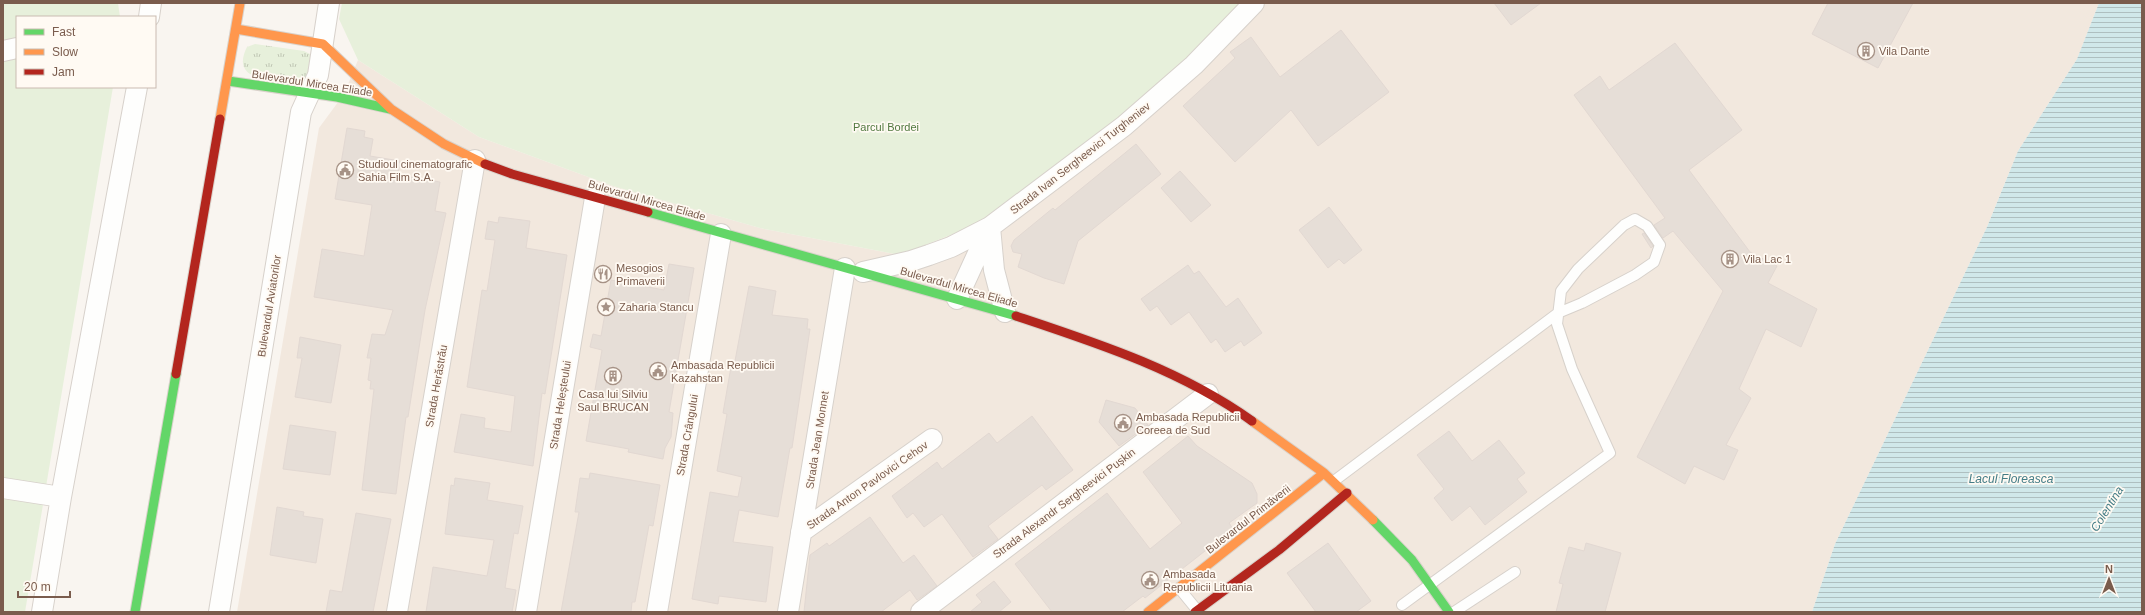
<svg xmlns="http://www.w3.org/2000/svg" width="2145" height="615" viewBox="0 0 2145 615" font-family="Helvetica,sans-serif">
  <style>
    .residential { fill: #f2e8de }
    .grass { fill: url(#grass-tufts) }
    .park { fill: #e7f0db }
    .water { fill: url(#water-rules) }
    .building { fill: #e6ded7; stroke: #e2d8d2 }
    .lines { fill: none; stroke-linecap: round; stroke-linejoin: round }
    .lane-casing { stroke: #d7d1cb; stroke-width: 12 }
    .street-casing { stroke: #d7d1cb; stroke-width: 22 }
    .fast-casing { stroke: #d9d2cb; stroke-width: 11 }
    .slow-casing { stroke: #d9d2cb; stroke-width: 11 }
    .jam-casing { stroke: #d9d2cb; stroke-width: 11 }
    .lane { stroke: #fefefd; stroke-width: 10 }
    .street { stroke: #fefefd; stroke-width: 20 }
    .fast { stroke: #63d668; stroke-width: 9 }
    .slow { stroke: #ff974d; stroke-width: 9 }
    .jam { stroke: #b3261e; stroke-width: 9 }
    .labels { text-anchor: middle; stroke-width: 3.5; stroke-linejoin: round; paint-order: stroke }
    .poi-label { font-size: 11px; fill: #7a5c4d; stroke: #fffaf3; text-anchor: start }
    .street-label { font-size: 11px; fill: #7a5c4d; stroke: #fffaf3 }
    .park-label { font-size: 11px; fill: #537a41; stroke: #fffaf3 }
    .water-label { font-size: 12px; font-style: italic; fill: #437c86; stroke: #fffaf3 }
  </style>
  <defs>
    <pattern id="grass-tufts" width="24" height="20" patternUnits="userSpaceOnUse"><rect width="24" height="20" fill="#e7f0db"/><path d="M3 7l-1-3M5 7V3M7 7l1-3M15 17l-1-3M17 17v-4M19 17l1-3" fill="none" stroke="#c0c6b4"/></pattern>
    <pattern id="water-rules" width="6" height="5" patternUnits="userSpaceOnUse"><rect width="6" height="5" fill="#d0e8ea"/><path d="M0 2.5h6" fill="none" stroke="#aebfc0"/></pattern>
  </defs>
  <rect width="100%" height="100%" fill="#f9f5f0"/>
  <path class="residential" d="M1244,3H2099L2077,59L2018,151L1987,227L1835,544L1812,612H237L319,128L344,94L358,60L479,137L613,186L760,228L900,255L963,230Z"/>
  <path class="grass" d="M255,44L304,51L310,54L313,60L307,80L298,82L250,74C240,67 242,57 247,47Z"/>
  <path class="park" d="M3,3H118L120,17H17V87H113L25,612H3Z
    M342,3H1244L1175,75L1017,200L963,230L900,255L760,228L613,186L479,137L358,60L339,19Z"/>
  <path class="water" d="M2099,3H2142V612H1812L1835,544L1987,227L2018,151L2077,59Z"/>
  <path class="building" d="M1494,3H1541L1511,25Z
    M1828,3H1913L1878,68L1812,34Z
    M1341,30L1389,92L1318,146L1291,110L1235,162L1183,106L1235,58L1230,52L1251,37L1280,77Z
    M1675,43L1742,130L1689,170L1750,252L1777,266L1768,283L1817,309L1801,347L1766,329L1739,389L1751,398L1726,445L1738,450L1724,480L1694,466L1685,484L1637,457L1723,291L1673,231L1663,238L1654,225L1665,218L1574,95L1600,76L1609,90Z
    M347,128L365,131L364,137L373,139L370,156L400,161L398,175L440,182L435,211L446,213L425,310L408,417H406L396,494L362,490L374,389H370L371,381L368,380L371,358H367L372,334L385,335L393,310L314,297L322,249L364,256L372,205L335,199Z
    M1136,144L1161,174L1078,241L1064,284L1044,278L1018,267L1022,254L1013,252L1011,246L1014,240L1053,208L1055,210Z
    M1180,171L1211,205L1191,222L1161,188Z
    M1329,207L1362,250L1344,264L1339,259L1328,268L1299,230Z
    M499,217L530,221L526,248L567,255L545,394L542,393L533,466L454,452L461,414L485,418L484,428L511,432L515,396L467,387L482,290L487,291L495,240L485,239L488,221L498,223Z
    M1644,233L1653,246L1651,248L1642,234Z
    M669,264L694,268L669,412L673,413L671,437L665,448L663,459L628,452L629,449L586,441L602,350L590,347L593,334L601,336L611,280L664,290Z
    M1188,265L1194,274L1199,271L1226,307L1238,298L1262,333L1244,346L1241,341L1225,352L1216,339L1211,343L1189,312L1171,325L1157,306L1150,311L1141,299Z
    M749,286L776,291L772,315L808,319L807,329H810L792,448H790L778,517L739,510L733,542L773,547L766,602L719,596L718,604L692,599L710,492L738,497L742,477L717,471L727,414L723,413L732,361H735Z
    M300,337L341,345L331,403L295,397L302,358H297Z
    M1106,400L1135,408L1148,425L1119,446L1099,422Z
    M1032,416L1073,470L1046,490L1042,485L988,526L998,539L973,557L942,514L924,527L913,513L907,518L892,496L937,462L942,469L989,433L997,443Z
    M290,425L336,432L330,475L283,469Z
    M1449,431L1472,461L1499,440L1525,473L1517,479L1527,492L1485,525L1470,506L1452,521L1434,498L1444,489L1417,455Z
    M1188,436L1197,446L1252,483L1257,494V503L1229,523L1233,529L1145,598L1143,596L1122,612H1052L1015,564L1107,493L1150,549L1182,523L1143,472Z
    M590,473L660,485L653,526L649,525L635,602H632L631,612H561L579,512H575L580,478L589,479Z
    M455,478L490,483L487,500L523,506L518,534L514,533L505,588L516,590L512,612H426L433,567L487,576L494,540L445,534L451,485L454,486Z
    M277,507L304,512L303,516L323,519L316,563L270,555Z
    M356,513L391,519L373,612H326L330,590L342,592Z
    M870,517L903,563L914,555L937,586L917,600L910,590L881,612H804L810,555L827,543L829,546Z
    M1328,543L1371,601L1356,612H1316L1287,573Z
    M1586,543L1621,553L1605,612H1556L1563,584L1559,583L1569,547L1584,551Z
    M994,581L1011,602L999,612H970L982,602L976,595Z"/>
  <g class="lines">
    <g class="lane-casing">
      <path id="lane" d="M1334,481L1558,313L1582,303L1635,275L1654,262L1660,245L1647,226L1635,219L1624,225L1578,269L1561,291L1557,324L1572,369L1610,453L1402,605
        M1179,588L1197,610
        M1454,612L1515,572"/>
    </g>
    <g class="street-casing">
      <path id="street" d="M149,17L151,3
        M3,51L17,48
        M990,227L994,270L1005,312
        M863,272L911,261L929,255L951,247L990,227L1124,126L1194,65L1254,3
        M957,299L990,227
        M3,488L61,497
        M801,532L932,439
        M42,612L61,497L137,87
        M219,612L301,112L318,75L329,3
        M397,612L475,160
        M526,612L595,198
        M657,612L721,234
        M788,612L845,268
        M921,612L1208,394"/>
    </g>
    <g class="fast-casing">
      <path id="fast" d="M228,81L337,97L390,109
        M648,212L1016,316
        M1373,520L1412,560L1449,612
        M135,612L176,374"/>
    </g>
    <g class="slow-casing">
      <path id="slow" d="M236,29L323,44L391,109L444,144L485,164
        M220,119L240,3
        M1252,421L1324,473L1373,520
        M1148,612L1324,473"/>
    </g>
    <g class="jam-casing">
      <path id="jam" d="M485,164L512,174L648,212
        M1016,316C1097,343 1181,370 1252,421
        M176,374L220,119
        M1195,612L1279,550L1347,493"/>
    </g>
    <use href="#lane" class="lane"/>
    <use href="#street" class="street"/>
    <use href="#fast" class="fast"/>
    <use href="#slow" class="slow"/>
    <use href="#jam" class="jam"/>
  </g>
  <defs>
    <g id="building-ring" transform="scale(0.9)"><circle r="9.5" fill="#fffaf3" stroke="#a69286" stroke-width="1.5"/><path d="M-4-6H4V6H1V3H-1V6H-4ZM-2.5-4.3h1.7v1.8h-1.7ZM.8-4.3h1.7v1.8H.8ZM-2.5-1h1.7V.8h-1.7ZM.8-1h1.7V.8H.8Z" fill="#a69286"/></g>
    <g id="civic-ring" transform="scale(0.9)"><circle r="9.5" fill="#fffaf3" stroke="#a69286" stroke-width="1.5"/><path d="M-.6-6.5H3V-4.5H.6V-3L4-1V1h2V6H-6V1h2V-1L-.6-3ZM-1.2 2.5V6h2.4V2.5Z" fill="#a69286"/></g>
    <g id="restaurant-ring" transform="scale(0.9)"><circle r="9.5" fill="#fffaf3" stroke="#a69286" stroke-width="1.5"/><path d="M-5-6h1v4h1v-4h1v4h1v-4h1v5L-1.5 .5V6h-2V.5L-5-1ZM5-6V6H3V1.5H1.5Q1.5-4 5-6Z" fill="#a69286"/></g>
    <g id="sight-ring" transform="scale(0.9)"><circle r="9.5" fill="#fffaf3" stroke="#a69286" stroke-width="1.5"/><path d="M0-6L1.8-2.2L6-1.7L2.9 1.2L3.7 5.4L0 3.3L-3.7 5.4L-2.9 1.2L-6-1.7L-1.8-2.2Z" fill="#a69286"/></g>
  </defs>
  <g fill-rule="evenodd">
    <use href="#building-ring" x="1866" y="51"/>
    <use href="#civic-ring" x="345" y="170"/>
    <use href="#building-ring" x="1730" y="259"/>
    <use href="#restaurant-ring" x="603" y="274"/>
    <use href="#sight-ring" x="606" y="307"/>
    <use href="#civic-ring" x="658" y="371"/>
    <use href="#building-ring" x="613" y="376"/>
    <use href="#civic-ring" x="1123" y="423"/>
    <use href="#civic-ring" x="1150" y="580"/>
  </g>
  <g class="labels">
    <g class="poi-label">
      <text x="1879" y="55">Vila Dante</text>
      <text x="358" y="168">Studioul cinematografic<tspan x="358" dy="13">Sahia Film S.A.</tspan></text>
      <text x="1743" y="263">Vila Lac 1</text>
      <text x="616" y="272">Mesogios<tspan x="616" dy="13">Primaverii</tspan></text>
      <text x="619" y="311">Zaharia Stancu</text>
      <text x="671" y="369">Ambasada Republicii<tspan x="671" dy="13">Kazahstan</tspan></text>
      <text x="613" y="398" text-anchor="middle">Casa lui Silviu<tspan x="613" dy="13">Saul BRUCAN</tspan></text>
      <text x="1136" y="421">Ambasada Republicii<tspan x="1136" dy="13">Coreea de Sud</tspan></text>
      <text x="1163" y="578">Ambasada<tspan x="1163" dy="13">Republicii Lituania</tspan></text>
    </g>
    <g class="street-label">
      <text transform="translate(312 83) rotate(9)" y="4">Bulevardul Mircea Eliade</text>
      <text transform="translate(1080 158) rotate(-38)" y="4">Strada Ivan Sergheevici Turgheniev</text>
      <text transform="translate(647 200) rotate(16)" y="4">Bulevardul Mircea Eliade</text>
      <text transform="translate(959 287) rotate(16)" y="4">Bulevardul Mircea Eliade</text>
      <text transform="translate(269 306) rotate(-81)" y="4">Bulevardul Aviatorilor</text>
      <text transform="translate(436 386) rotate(-80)" y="4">Strada Herăstrău</text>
      <text transform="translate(560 405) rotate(-81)" y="4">Strada Heleșteului</text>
      <text transform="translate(687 435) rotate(-80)" y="4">Strada Crângului</text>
      <text transform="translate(817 440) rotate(-81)" y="4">Strada Jean Monnet</text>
      <text transform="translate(867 485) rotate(-35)" y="4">Strada Anton Pavlovici Cehov</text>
      <text transform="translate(1064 503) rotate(-37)" y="4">Strada Alexandr Sergheevici Pușkin</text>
      <text transform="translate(1248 519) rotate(-38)" y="4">Bulevardul Primăverii</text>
    </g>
    <g class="park-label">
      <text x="886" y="131">Parcul Bordei</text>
    </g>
    <g class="water-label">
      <text x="2011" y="483">Lacul Floreasca</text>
      <text transform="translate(2107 509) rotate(-58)" y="4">Colentina</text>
    </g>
  </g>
  <rect width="2145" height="615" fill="none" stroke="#7a5c4d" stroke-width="8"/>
  <rect x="16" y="16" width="140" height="72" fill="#fffaf3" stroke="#cabbb1"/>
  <rect x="24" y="29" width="20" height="6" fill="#63d668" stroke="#cabbb1"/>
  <text x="52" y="36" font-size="12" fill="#7a5c4d">Fast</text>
  <rect x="24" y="49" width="20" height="6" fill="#ff974d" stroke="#cabbb1"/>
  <text x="52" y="56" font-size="12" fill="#7a5c4d">Slow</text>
  <rect x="24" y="69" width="20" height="6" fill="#b3261e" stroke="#cabbb1"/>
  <text x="52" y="76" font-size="12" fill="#7a5c4d">Jam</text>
  <g transform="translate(2109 579)" stroke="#fffaf3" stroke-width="3" paint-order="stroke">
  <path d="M0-3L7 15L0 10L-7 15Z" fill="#7a5c4d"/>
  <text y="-6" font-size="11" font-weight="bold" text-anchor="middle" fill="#7a5c4d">N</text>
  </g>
  <path d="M18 591v6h52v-6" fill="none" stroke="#7a5c4d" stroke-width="2"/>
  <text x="24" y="591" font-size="12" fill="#7a5c4d" stroke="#fffaf3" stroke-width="3" paint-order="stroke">20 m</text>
</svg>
